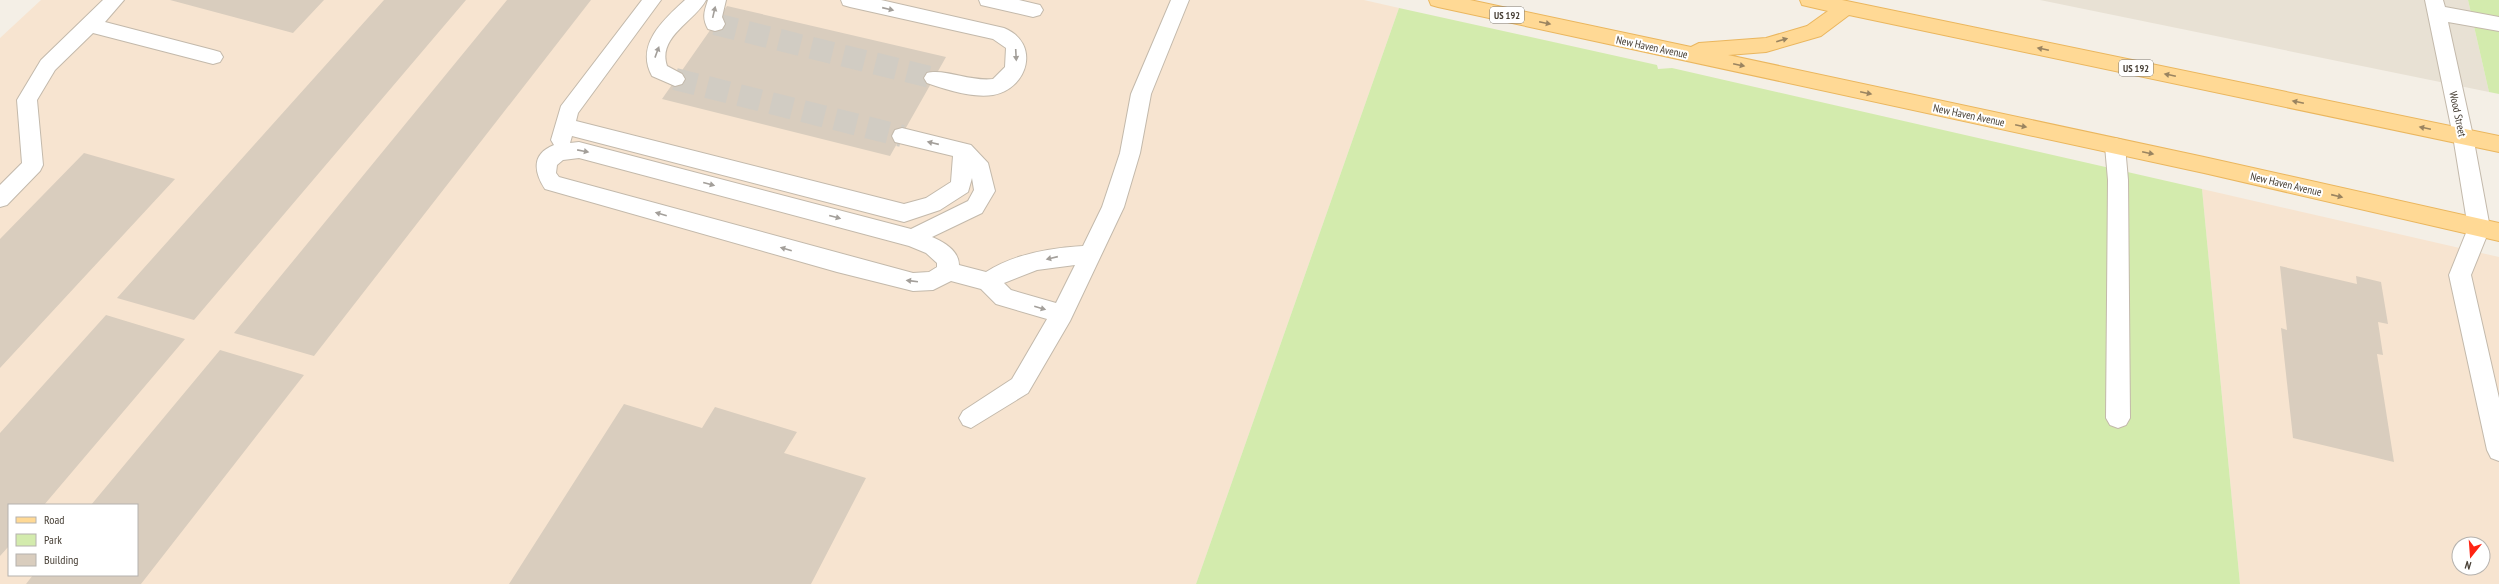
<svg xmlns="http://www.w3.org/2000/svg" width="2499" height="584" viewBox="0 0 2499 584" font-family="'PT Sans Narrow',sans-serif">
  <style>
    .residential { fill: #e8e1d4 }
    .commercial { fill: #f7e4d0; fill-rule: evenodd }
    .green { fill: #d3ebad }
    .building { fill: #d9cdbe }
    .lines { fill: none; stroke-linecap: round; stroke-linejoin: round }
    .minor-tunnel { stroke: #d1ccc3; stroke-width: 22; stroke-dasharray: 22 11; stroke-linecap: butt }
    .minor-casing { stroke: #c3b9ab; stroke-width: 2 }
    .major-casing { stroke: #eab65e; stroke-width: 2 }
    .minor { fill: #fff; fill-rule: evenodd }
    .major { fill: #ffd995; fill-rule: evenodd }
    .oneway { fill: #a39f9a }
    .oneway2 { fill: #9a8460 }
    .labels { text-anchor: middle; stroke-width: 4; stroke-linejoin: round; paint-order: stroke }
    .shield { fill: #fff; stroke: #7e7972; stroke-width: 1 }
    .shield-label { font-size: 10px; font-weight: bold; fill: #473f35 }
    .street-label { font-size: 11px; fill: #473f35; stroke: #fff }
  </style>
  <rect width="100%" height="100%" fill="#f4efe6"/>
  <path class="residential" d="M2040,0H2468L2489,92Z"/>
  <path class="commercial" d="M41,0H1364L1399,8L1196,584H0V38ZM9,505H137V575H9Z
    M2202,189L2499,257V584H2240ZM2459,544H2483V568H2459Z"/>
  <path class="green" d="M2468,0H2499V94L2489,92Z
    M1399,8L1657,65L1658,69L1672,68L2202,189L2240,584H1196Z"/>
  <path class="building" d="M170,0H324L293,33Z
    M384,0H466L194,320L117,298Z
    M507,0H591L314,356L234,333Z
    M727,6L946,57L890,156L662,99Z
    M84,153L175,179L0,368V239Z
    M2280,266L2357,284L2356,276L2381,282L2388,324L2378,322L2383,355L2377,354L2394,462L2293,438L2281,328L2287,330Z
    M106,315L185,339L44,505H9V546L0,556V433Z
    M220,350L304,375L141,584H26L33,575H137V505H91Z
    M624,404L702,428L715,407L797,432L784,453L866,478L811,584H509Z"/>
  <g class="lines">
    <path class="minor-tunnel" d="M715,24L934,78
      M675,79L902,136"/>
    <g class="minor-casing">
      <path id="minor" d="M103,0H124L105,22L213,50L220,52L223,57L220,62L213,64L93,33L55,70L37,100L43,165L40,171L7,205L0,207V185L22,163L17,100L41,60Z
        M642,0H661L578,113L576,121L904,204L926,198L951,182L953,156L895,142L892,136L895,130L902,128L971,145L988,163L995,191L982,213L932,237C944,242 959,251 959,265L986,272C1014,254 1050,248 1083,246L1102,207L1120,153L1131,94L1171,0H1189L1151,94L1140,153L1124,207L1070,321L1028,393L971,428L963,425L959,418L963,411L1012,379L1047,319L996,304L981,289L951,281L933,290L913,291L837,272L545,189C534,172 531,154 554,145L551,140L561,106ZM572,136L904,222L940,210L968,192L972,178L974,190L968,201L911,229L579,142L570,143ZM579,158L909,246L926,253L937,263V267L929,272L913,273L559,177L556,173L557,165L563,160ZM1075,265L1056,303L1011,290L1004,283L1037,270Z
        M685,0H706C695,21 657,37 667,66L682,74L685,79L682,84L675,86L652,76C635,45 663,20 685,0Z
        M708,0H726L722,17L725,24L722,29L715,31L708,29C702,18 704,12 708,0Z
        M841,0H881L1004,28C1041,43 1028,89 993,95C972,98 947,90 927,83L924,78L927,73C943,68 972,82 993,79L1005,67L1006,48L993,39L850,7L843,5Z
        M979,0H1019L1040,5L1043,10L1040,15L1033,17L981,5Z
        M2425,0H2443L2445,7L2499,17V31L2448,22L2473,136L2490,228L2471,275L2499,398V461L2491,458L2487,450L2449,275L2468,228L2453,136Z
        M2115,138L2122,140L2125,146L2128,180L2130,418L2126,425L2118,428L2110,425L2106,418L2108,180L2105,146L2108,140Z"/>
    </g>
    <g class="major-casing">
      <path id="major" d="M1429,0H1470L1691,47L1699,43L1766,38L1807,26L1828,11L1802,5L1800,0H1842L2499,136V152L1849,15L1821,36L1766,52L1728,55L2204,157L2499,223V241L2204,173L1438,7L1431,5Z"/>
    </g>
    <use href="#minor" class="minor"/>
    <use href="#major" class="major"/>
  </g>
  <defs><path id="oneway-solid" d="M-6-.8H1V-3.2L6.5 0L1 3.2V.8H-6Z"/></defs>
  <g class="oneway">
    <use href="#oneway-solid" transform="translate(888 9) rotate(13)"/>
    <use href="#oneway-solid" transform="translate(714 12) rotate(-77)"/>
    <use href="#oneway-solid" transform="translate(657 52) rotate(-70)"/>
    <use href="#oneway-solid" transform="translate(1016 55) rotate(87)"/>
    <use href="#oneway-solid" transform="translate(933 143) rotate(-167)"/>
    <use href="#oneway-solid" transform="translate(583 151) rotate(11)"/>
    <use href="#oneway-solid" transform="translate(709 184) rotate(15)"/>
    <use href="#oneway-solid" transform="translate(661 214) rotate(-164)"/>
    <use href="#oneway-solid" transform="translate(835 217) rotate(15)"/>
    <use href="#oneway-solid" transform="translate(786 249) rotate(-164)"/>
    <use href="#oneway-solid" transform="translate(1052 258) rotate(167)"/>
    <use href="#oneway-solid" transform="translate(912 281) rotate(-173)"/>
    <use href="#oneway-solid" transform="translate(1040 308) rotate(16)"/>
  </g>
  <g class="oneway2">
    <use href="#oneway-solid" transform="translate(1545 23) rotate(12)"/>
    <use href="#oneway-solid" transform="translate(1782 40) rotate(-16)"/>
    <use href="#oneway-solid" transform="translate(2043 49) rotate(-168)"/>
    <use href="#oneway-solid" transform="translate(1739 65) rotate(12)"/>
    <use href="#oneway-solid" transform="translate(2170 75) rotate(-168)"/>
    <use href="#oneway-solid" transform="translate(1866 93) rotate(12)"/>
    <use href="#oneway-solid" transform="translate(2298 102) rotate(-168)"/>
    <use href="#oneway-solid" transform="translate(2021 126) rotate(12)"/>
    <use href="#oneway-solid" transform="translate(2425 128) rotate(-168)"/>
    <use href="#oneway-solid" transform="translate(2148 153) rotate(12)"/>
    <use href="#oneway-solid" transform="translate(2337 196) rotate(13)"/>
  </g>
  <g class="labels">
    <g class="shield">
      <rect x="1490" y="7" width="34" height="16" rx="3"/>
      <rect x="2119" y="60" width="34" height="16" rx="3"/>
    </g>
    <g class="shield-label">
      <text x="1507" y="19">US 192</text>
      <text x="2136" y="72">US 192</text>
    </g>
    <g class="street-label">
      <text transform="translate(1652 47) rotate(12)" y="4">New Haven Avenue</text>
      <text transform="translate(2458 114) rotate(78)" y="4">Wood Street</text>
      <text transform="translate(1969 115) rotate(12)" y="4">New Haven Avenue</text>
      <text transform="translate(2286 184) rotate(13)" y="4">New Haven Avenue</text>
    </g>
  </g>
  <rect x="8" y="504" width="130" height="72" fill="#ffffff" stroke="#b5b2ae"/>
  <rect x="16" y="517" width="20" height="6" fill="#ffd995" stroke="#b5b2ae"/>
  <text x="44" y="524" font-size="12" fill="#473f35">Road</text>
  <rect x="16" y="534" width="20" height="12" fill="#d3ebad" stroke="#b5b2ae"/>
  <text x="44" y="544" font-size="12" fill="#473f35">Park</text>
  <rect x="16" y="554" width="20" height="12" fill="#d9cdbe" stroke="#b5b2ae"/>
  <text x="44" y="564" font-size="12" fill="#473f35">Building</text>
  <g transform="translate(2471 556) rotate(197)"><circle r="19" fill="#ffffff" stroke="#b5b2ae"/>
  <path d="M0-3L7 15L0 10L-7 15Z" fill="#ff2413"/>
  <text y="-6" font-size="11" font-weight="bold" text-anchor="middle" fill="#473f35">N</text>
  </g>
</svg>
